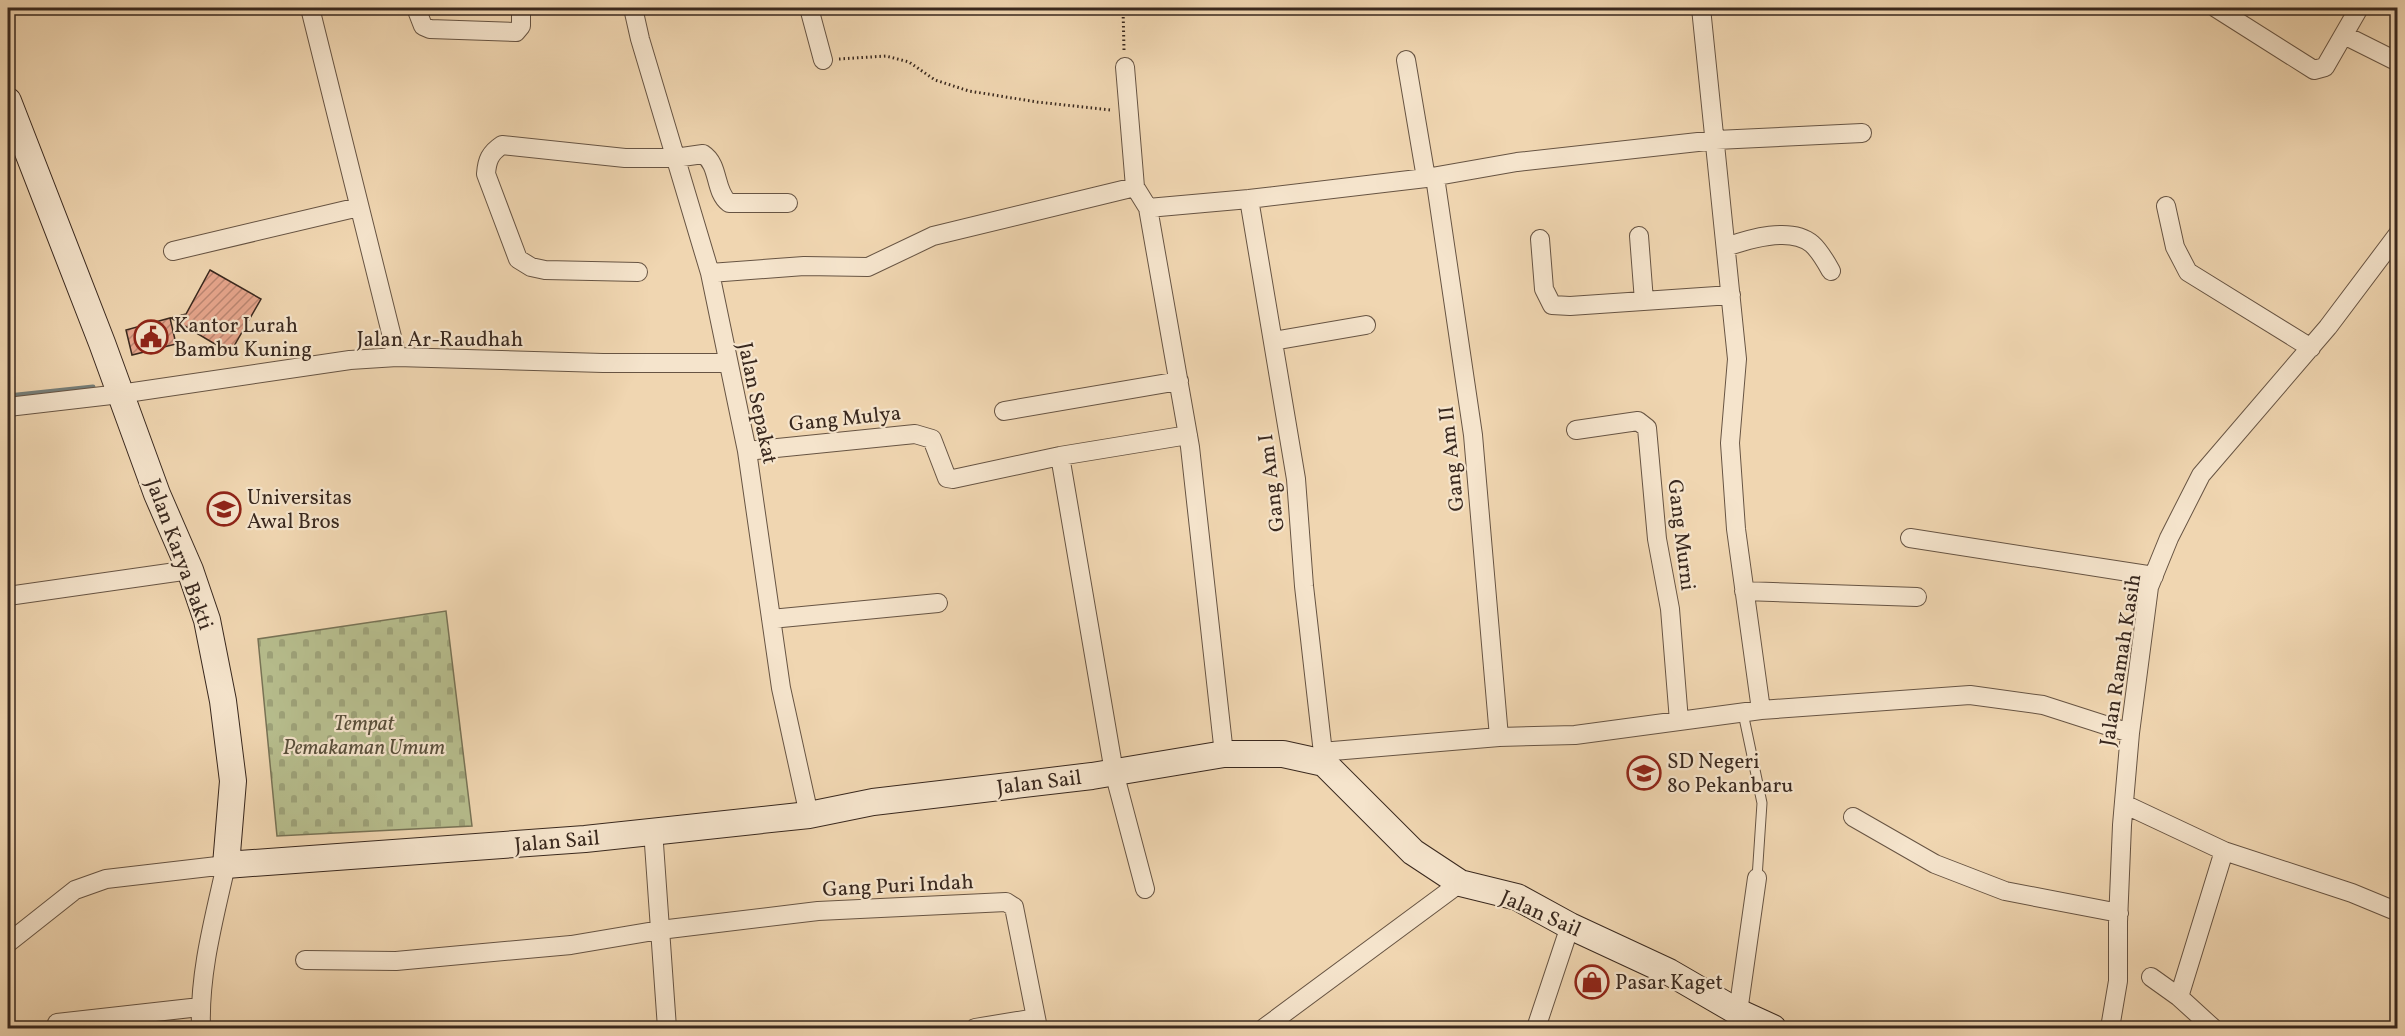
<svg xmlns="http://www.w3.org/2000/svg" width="2405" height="1036" viewBox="0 0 2405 1036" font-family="Vollkorn,serif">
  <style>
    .cemetery { fill: url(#cemetery-stones); stroke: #787356; stroke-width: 1.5 }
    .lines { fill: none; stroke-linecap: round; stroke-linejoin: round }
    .stream { stroke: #757e79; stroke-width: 5 }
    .building { fill: url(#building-hatch); stroke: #39281e; stroke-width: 1.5 }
    .lane-casing { stroke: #675443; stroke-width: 11 }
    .street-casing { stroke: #675443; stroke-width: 20 }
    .secondary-casing { stroke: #39281e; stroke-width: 28 }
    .path { stroke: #39281e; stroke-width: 3; stroke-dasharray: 1.5 3; stroke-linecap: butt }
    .lane { stroke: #f5e4cc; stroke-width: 9 }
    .street { stroke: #f5e4cc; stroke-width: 18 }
    .secondary { stroke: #f5e4cc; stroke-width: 26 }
    .labels { text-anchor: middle; stroke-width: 4.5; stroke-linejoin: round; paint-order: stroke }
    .poi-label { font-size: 21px; fill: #39281e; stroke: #f5e4cc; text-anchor: start }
    .street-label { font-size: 21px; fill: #39281e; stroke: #f5e4cc }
    .park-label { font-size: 21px; font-style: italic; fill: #584e3a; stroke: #f5e4cc }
  </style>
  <defs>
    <pattern id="cemetery-stones" width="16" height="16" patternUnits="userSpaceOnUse" patternTransform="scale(1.5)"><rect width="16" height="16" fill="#b7be8e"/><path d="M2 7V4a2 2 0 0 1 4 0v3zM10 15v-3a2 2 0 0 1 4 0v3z" fill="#9ea37a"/></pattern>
    <pattern id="building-hatch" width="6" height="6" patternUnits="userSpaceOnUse" patternTransform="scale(1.5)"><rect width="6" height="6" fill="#e7a68d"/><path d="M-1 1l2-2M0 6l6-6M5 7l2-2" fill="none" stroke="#bc8773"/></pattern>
  </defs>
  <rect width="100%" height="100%" fill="#f0d6b1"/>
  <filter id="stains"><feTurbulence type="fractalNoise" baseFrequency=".00333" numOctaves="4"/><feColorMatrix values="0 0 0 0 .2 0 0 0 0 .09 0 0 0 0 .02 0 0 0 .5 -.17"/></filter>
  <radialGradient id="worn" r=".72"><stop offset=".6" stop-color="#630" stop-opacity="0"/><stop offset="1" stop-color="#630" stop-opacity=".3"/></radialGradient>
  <path class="cemetery" d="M446,611L472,826L277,836L258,639Z"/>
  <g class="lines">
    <path class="stream" d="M8,396L93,387
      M8,926L11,925"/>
  </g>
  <path class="building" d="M210,270L261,299L230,353L171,318L186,314Z
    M170,318L176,344L132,355L126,330Z"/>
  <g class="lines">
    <g class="lane-casing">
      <path id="lane" d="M1743,713L1762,803L1757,878"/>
    </g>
    <g class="street-casing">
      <path id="street" d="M310,8L397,357
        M416,8L423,26L430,29L516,32L521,26V8
        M633,8L640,39L710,273L747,451L781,688L809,815
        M809,8L823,60
        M1701,8L1737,359L1730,443L1736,529L1761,710
        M2216,8L2314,70L2325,67L2359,8
        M2344,35L2398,62
        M1406,60L1426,178
        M1125,67L1135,187L1148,208L1190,447L1224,754
        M1435,177L1473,435L1499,737
        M1249,199L1296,479L1304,586L1324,762
        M2166,206L2175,247L2188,272L2311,348
        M1148,208L1249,199L1426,178L1517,162L1716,140L1862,133
        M1639,236L1644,301
        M1540,239L1544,289L1552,305L1570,306L1731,295
        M1726,247C1749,239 1791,226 1812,244C1820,251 1826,262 1831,271
        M173,251L359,207
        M638,272L545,270L531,267L518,259L486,174C487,160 490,153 502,145L625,158H675L703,154C720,165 714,192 729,203H788
        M710,273L804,266L868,267L933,236L1135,187
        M1273,341L1366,325
        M8,407L120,394L350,360L397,357L603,363H727
        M1004,411L1179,381
        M1576,430L1638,421L1647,428L1657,539L1670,609L1679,721
        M747,451L915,434L932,439L947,478L953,479L1060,456L1188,435
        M1060,456L1114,772L1145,889
        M1910,538L2154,576
        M1744,591L1917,597
        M8,596L190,570
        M771,619L938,603
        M1321,752L1499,737L1575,735L1761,710L1970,695L2043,705L2130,733
        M2124,804L2224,851
        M1853,817L1935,864L2005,891L2119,913
        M653,830L667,1028
        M8,943L75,890L106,879L226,865C214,919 199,973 201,1028
        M305,960L396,961L571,945L660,930L818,911L1006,902L1014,907L1038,1028
        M2151,977L2179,997L2213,1028
        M2179,997L2224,851L2352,893L2398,912
        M1738,1012L1757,878
        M57,1023L200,1007
        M975,1028L1036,1018
        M1264,1028L1460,883
        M1536,1028L1570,926
        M2110,1028L2118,981V922L2122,825L2130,733L2149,587L2169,538L2201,475L2328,327L2398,234"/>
    </g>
    <g class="secondary-casing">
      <path id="secondary" d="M8,101L102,343L157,494L190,570L207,620L223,701L233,781L226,865L585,839L809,815L873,802L1092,776L1224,754H1283L1324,763L1413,852L1460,883L1517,897L1570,926L1669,972L1738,1012L1773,1028"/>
    </g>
    <path class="path" d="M1123,8L1124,50
      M839,59L886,56L909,62L935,80L969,91L1037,102L1111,110"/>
    <use href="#lane" class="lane"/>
    <use href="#street" class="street"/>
    <use href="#secondary" class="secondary"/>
  </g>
  <defs>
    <g id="civic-ring" transform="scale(1.725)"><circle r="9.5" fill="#f5e4cc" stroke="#8f2418" stroke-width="1.5"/><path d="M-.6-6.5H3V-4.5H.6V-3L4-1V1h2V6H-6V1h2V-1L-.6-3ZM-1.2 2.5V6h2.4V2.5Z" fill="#8f2418"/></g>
    <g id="university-ring" transform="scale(1.725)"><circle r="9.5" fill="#f5e4cc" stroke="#8f2418" stroke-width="1.5"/><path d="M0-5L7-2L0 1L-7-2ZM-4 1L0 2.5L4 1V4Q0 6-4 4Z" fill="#8f2418"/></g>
    <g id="school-ring" transform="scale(1.725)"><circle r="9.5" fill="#f5e4cc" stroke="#8f2418" stroke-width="1.5"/><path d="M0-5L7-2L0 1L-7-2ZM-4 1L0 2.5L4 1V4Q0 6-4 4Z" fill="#8f2418"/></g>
    <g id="shop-ring" transform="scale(1.725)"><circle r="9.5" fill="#f5e4cc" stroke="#8f2418" stroke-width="1.5"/><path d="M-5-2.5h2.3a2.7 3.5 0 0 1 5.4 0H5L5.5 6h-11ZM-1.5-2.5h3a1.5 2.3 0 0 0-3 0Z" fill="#8f2418"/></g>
  </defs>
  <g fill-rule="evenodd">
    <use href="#civic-ring" x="151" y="337"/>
    <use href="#university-ring" x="224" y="509"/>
    <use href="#school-ring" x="1644" y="773"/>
    <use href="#shop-ring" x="1592" y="982"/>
  </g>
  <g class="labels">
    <g class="poi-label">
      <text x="174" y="332">Kantor Lurah<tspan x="174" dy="24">Bambu Kuning</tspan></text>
      <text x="247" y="504">Universitas<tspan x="247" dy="24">Awal Bros</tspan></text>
      <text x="1667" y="768">SD Negeri<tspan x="1667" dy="24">80 Pekanbaru</tspan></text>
      <text x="1615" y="989">Pasar Kaget</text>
    </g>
    <g class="street-label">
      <text x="440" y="346">Jalan Ar-Raudhah</text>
      <text transform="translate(758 403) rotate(78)" y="7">Jalan Sepakat</text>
      <text transform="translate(845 418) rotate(-6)" y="7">Gang Mulya</text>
      <text transform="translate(1451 459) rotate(-96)" y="7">Gang Am II</text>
      <text transform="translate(1271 483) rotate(-97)" y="7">Gang Am I</text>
      <text transform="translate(1682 535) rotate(83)" y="7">Gang Murni</text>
      <text transform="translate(180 554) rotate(70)" y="7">Jalan Karya Bakti</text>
      <text transform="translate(2120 660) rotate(-81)" y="7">Jalan Ramah Kasih</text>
      <text transform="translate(1039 782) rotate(-7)" y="7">Jalan Sail</text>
      <text transform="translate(557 841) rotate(-5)" y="7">Jalan Sail</text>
      <text transform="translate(898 885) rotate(-3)" y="7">Gang Puri Indah</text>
      <text transform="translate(1541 913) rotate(24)" y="7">Jalan Sail</text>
    </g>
    <g class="park-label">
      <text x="364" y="730">Tempat<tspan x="364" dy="24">Pemakaman Umum</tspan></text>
    </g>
  </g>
  <rect width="2405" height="1036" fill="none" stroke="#f0d6b1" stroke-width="30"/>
  <rect x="9" y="9" width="2387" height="1018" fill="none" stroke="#39281e" stroke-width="3"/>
  <rect x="15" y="15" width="2375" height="1006" fill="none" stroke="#39281e" stroke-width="1.5"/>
  <rect width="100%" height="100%" filter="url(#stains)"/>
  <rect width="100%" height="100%" fill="url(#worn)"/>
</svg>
